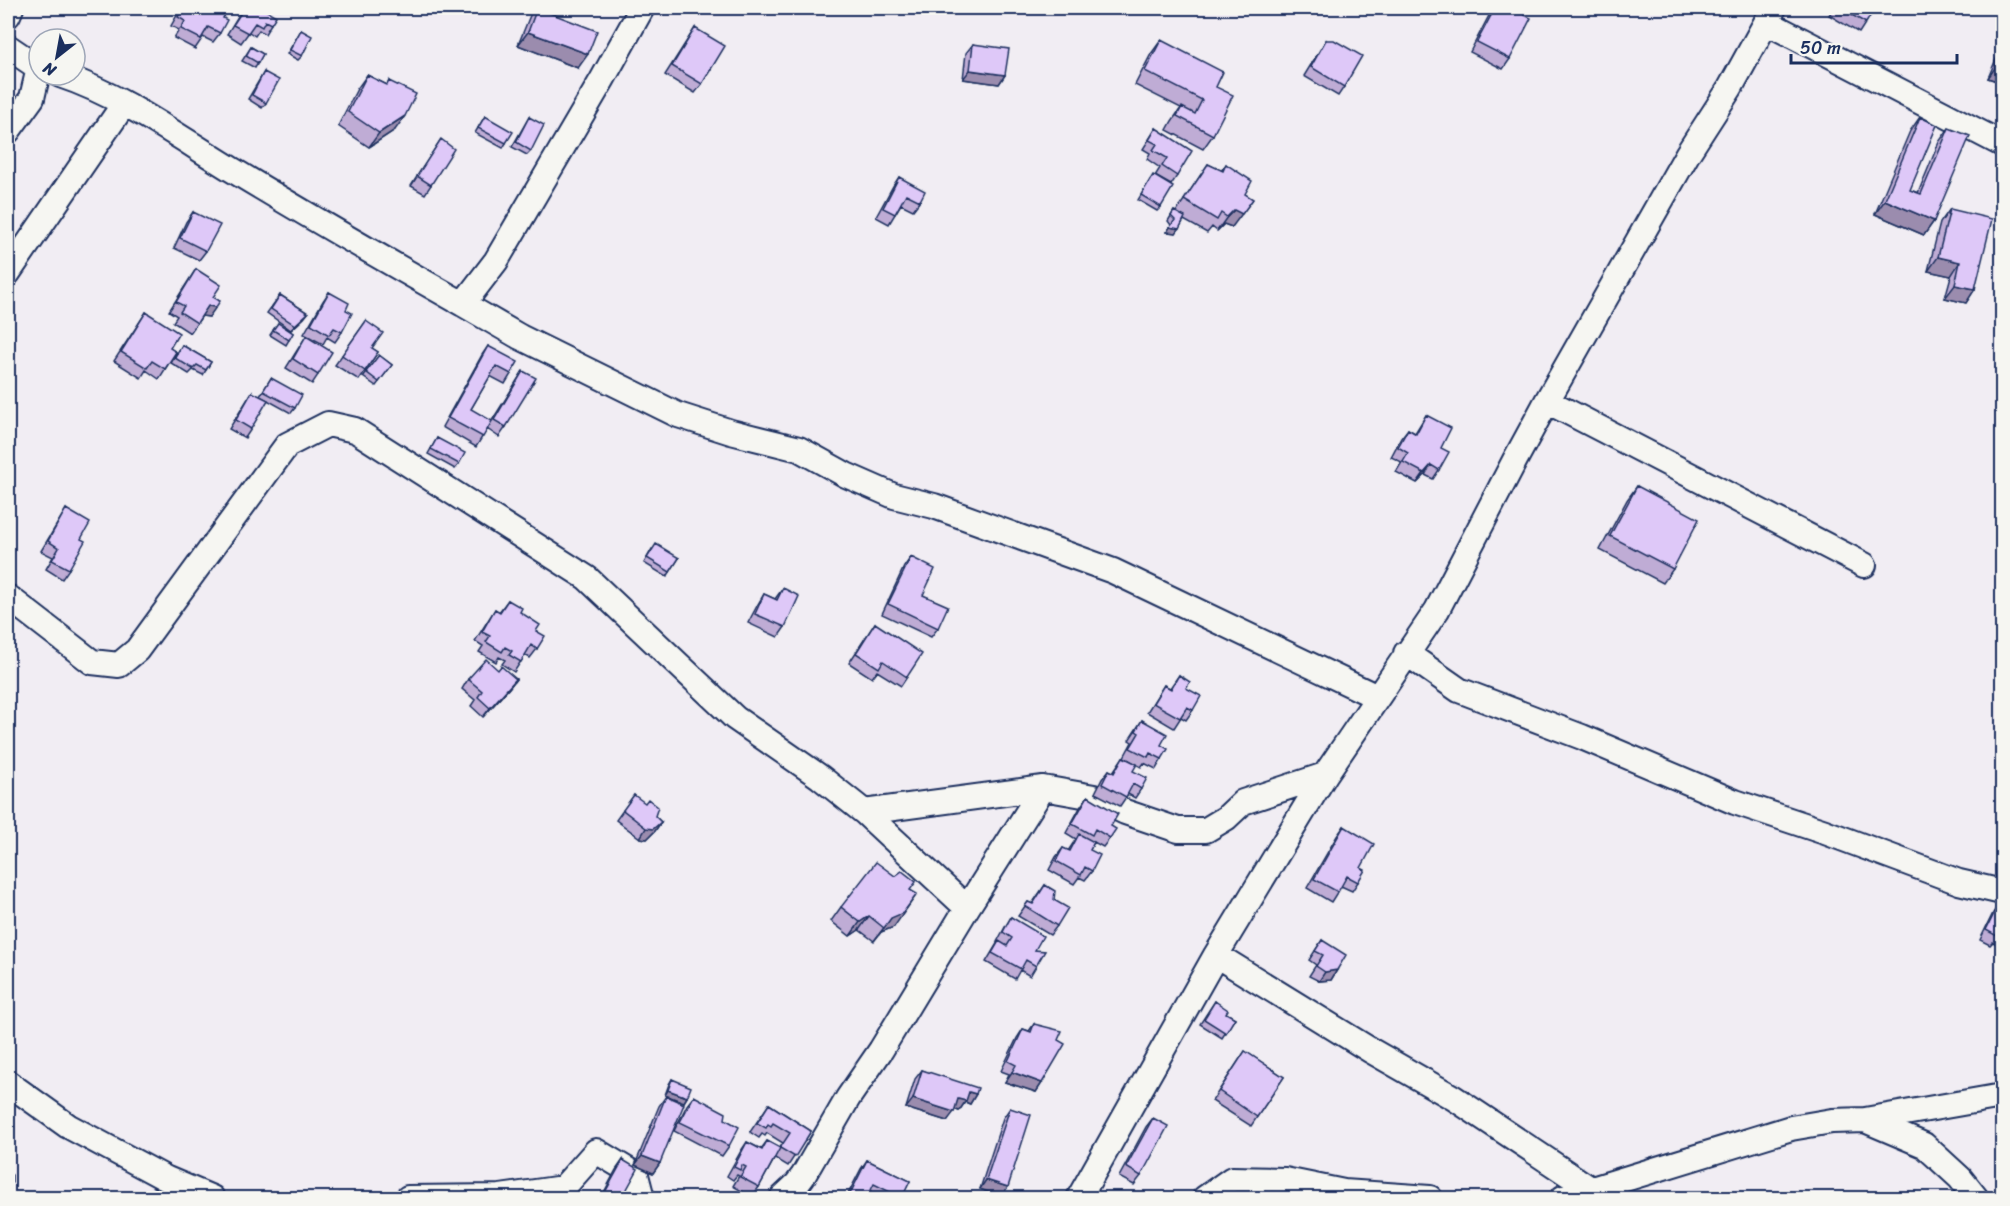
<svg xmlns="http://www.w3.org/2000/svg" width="2010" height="1206" viewBox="0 0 2010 1206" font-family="Sriracha,sans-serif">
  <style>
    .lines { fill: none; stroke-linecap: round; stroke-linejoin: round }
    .minor-casing { stroke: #1b2f5e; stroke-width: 28 }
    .minor { stroke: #f6f6f2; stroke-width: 24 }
    .wall { fill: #bfacd5; stroke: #1b2f5e; stroke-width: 1.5 }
    .shaded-wall { fill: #9b8cae; stroke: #1b2f5e; stroke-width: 1.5 }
    .building { fill: #dec8f8; stroke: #1b2f5e; stroke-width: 1.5 }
  </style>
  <rect width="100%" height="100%" fill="#f1edf3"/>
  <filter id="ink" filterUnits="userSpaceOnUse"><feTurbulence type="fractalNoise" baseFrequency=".0167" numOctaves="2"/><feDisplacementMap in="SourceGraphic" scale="12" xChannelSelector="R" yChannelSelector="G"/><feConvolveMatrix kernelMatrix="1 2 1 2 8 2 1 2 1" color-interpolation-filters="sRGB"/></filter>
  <g filter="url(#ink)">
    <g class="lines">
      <g class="minor-casing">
        <path id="minor" d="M8,15L11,8
          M1766,22L2002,144
          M8,47L39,68
          M60,75C121,95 177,136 231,169C307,215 385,260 463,304L496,261L602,80L642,8
          M8,131L32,98L39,68
          M8,273L124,104
          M463,304L520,337L678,415L731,432L799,449L846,475L894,496L934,506L1113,571L1377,697
          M1547,401L1864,565
          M8,597L92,662L119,665L137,650L287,445L328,424L355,430L587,578L735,718L820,777L864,812L967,908
          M1406,653L1459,690L1582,737L1735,802L1825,832L1959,882L2002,892
          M864,812L1043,788L1094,797L1125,812L1178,830H1206L1226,818L1243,802L1325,775
          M1216,955L1370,1050L1454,1098L1592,1190
          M8,1083L68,1126L167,1179L212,1198
          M1865,1120L1924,1145L1960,1178L1976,1198
          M408,1198L500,1197L563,1188L596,1151L636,1175L642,1198
          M782,1198L797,1184L803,1176L848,1098L881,1050L967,908L1043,788
          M1079,1198L1216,955L1325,775L1437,610L1515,460L1547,401L1688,153L1730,88L1774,8
          M1205,1198L1232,1179L1285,1180L1344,1192L1430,1198
          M1563,1198L1791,1128L1832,1121L1865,1120L2002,1096"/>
      </g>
      <use href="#minor" class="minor"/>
    </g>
    <path class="wall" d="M181,8H229L223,18L220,33L213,42L203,37L195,49L174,38L179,30L171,26Z
      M243,8H262L271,24L265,34L259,30L255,36L249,32L241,43L227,34Z
      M533,8H552L550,13L578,68L518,45Z
      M1493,8H1510V59L1503,69L1470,52Z
      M1834,8H1875L1859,33L1829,15Z
      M695,28L702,84L695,93L665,75Z
      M301,30L302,56L298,60L287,54Z
      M1161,40L1216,87L1213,135L1203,149L1167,130L1172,121L1181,108L1135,85L1151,54Z
      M1326,40L1344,87L1338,96L1304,76Z
      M973,44L1005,75L999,84L963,79L966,53Z
      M2002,45V79L2000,82L1988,78Z
      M251,47L263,54L255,68L242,61Z
      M264,72L266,103L262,108L248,99Z
      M367,75L387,85L389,81L395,130L369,147L338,126L357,89Z
      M485,116L506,143L503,148L475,133Z
      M529,117L531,151L527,155L512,147Z
      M1920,117L1910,190L1918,193L1939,142L1949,128L1934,221L1924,235L1875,214L1910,131Z
      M1156,128L1177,176L1171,185L1155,176L1160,168L1147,159L1150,153L1143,149Z
      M441,139L431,185L425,194L411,186Z
      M1208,164L1221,171L1226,164L1245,194L1232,227L1224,224L1217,231L1212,227L1207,233L1184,220L1176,233L1167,232L1171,225L1168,221L1174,211L1176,212Z
      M899,177L920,201L913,210L901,204L889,224L876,217L893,186Z
      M1150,180L1161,207L1157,211L1138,200Z
      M1950,209L1975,289L1966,303L1945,298L1951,276L1928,271L1940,223Z
      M193,212L206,251L199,260L174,248L186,222Z
      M196,269L213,297L209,317L202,316L190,333L173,322L177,316L169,311Z
      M329,292L346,310L342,332L335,342L327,337L323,344L304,334L323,301Z
      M280,295L308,313L304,318L291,330L267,313Z
      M146,312L170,348L176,352L159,379L146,370L141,378L114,361Z
      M366,321L372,348L378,352L359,380L335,365Z
      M278,323L293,333L286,345L270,335Z
      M306,336L318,375L312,384L286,368Z
      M182,345L211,362L203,375L193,370L189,374L171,363Z
      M488,346L511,374L505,384L490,376L471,409L488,427L523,371L506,427L499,437L487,429L476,447L442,427L482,355Z
      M379,355L392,365L376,386L363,377Z
      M271,378L295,408L291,413L260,396Z
      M252,392L251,429L245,438L229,429Z
      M1426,415L1441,448L1439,470L1433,479L1425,475L1417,483L1396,472L1402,462L1391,457L1401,438L1408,429L1415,433Z
      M437,438L459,464L455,469L428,454Z
      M1637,486L1673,569L1663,583L1600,550L1627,500Z
      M66,509L81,539L69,569L62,579L46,569L53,557L41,551Z
      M652,549L679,558L667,577L644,563Z
      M911,557L923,595L938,628L931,637L882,614L904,567Z
      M783,588L785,627L778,637L748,623L758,604L764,594L775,599Z
      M508,600L536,631L537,649L530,658L525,655L514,672L502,664L505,660L499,657L496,662L479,652L483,646L475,641L495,609L499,612Z
      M875,623L907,677L901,686L877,671L872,678L849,663Z
      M498,670L516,679L509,688L483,717L471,706L475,700L462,689L468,679Z
      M1179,675L1186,688L1193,710L1186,720L1181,717L1174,728L1147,712L1164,685L1170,688Z
      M1142,720L1161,745L1162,759L1156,769L1144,763L1141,767L1124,757L1132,742L1129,740Z
      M1123,757L1133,771L1141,789L1135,798L1128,794L1120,806L1095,793L1102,779L1109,770L1113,772Z
      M634,795L661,822L655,831L647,839L640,838L616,820Z
      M1088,796L1111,826L1110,838L1103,847L1094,842L1090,850L1092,871L1085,880L1079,877L1074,884L1049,870L1056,857L1063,848L1068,851L1076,839L1066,833L1081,806Z
      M1344,826L1361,868L1358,882L1352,891L1341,886L1331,902L1307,888L1337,836Z
      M1045,885L1054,900L1057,926L1050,935L1018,916L1028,902L1032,904Z
      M910,890L894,927L881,932L874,941L859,930L850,936L831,921L841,907Z
      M1999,904L2002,906V947L1993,942L1990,945L1980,940L1993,913Z
      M1011,917L1035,950L1036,966L1030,976L1020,970L1015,979L986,962L998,942H997L1005,927Z
      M1322,940L1337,970L1331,980L1319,981L1309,976L1316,965L1309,960Z
      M1215,1001L1226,1013L1235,1018L1222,1038L1200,1024Z
      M1034,1024L1042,1083L1036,1092L1005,1082L1009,1074L1001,1071L1017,1038L1023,1029L1029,1031Z
      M1245,1051L1284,1077L1251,1126L1212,1101Z
      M922,1070L976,1094L970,1104L965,1102L959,1111L954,1109L947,1121L906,1108L915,1079Z
      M672,1079L687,1097L684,1102L665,1095L669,1084Z
      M666,1096L660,1163L653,1173L635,1165L659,1106Z
      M694,1096L725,1119L729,1146L722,1156L674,1131L687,1105Z
      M769,1104L811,1131L788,1166L775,1158L759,1187L752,1197L733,1186L739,1176L737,1175L733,1180L727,1176L741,1151L747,1142L761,1149L767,1141L780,1148L783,1143L767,1133L765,1136L762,1134L759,1138L750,1132Z
      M1010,1108L1001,1197L980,1189L1003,1118Z
      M1153,1118L1141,1176L1134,1185L1119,1177L1146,1127Z
      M623,1160L622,1198H601L616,1170Z
      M867,1160L910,1181L901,1198H878L869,1194L867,1198H846L861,1169Z"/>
    <path class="shaded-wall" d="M528,32L588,54L578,68L518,45Z
      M1995,68L2002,71V79L2000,82L1988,78Z
      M970,70L1005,75L999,84L963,79Z
      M405,116L395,130L369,147L379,133Z
      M1253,199L1232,227L1224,224L1217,231L1227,217L1234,210Z
      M1885,200L1934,221L1924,235L1875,214Z
      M1170,227L1179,229L1176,233L1167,232Z
      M1938,257L1960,262L1951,276L1928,271Z
      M1955,285L1975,289L1966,303L1945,298Z
      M208,306L216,307L209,317L201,316Z
      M308,313L304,318L291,330L295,325Z
      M1431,465L1425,475L1417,483L1424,473Z
      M516,679L509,688L483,717L490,708Z
      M661,822L655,831L647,839L640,838L646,828Z
      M917,894L894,927L881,932L874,941L891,918Z
      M869,916L859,930L850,936L860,922Z
      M1337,970L1331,980L1319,981L1325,972Z
      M1012,1072L1042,1083L1036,1092L1005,1082Z
      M668,1090L687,1097L684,1102L665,1095Z
      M969,1092L976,1094L970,1104L965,1102L959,1111L951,1108L958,1099Z
      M913,1099L954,1112L947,1121L906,1108Z
      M642,1156L660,1163L653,1173L635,1165Z
      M986,1180L1008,1187L1001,1197L980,1189Z"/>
    <path class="building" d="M183,8H229L223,18L227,20L220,33L208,27L201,39L181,29L185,21L178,17Z
      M244,8H262L276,16L271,24L265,21L262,27L255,23L248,33L233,25Z
      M537,8H552L550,13L597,31L588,54L528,32Z
      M1495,8H1510L1531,18L1510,59L1477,42Z
      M1839,8H1875L1866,23Z
      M695,28L725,46L702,84L672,66Z
      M301,30L312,36L302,56L290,50Z
      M1161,40L1223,72L1216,87L1233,95L1213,135L1177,116L1182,107L1195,114L1202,100L1145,71Z
      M1326,40H1334L1362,56L1344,87L1311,67Z
      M973,44L1009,49L1005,75L970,70Z
      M251,47L263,54L258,63L246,56Z
      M2002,51V71L1995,68Z
      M264,72L279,80L266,103L252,95Z
      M367,75L387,85L389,81L416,94L405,116L379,133L348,112Z
      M485,116L513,132L506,143L478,128Z
      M529,117L544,125L531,151L516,142Z
      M1920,117L1937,125L1910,190L1921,194L1949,128L1970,136L1934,221L1885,200Z
      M1156,128L1192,151L1177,176L1162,166L1167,158L1153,150L1157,144L1149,140Z
      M441,139L454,149L431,185L417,176Z
      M1208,164L1223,171L1226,164L1252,181L1245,194L1253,199L1242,214L1234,210L1227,217L1221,213L1217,220L1184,200Z
      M1153,175L1173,187L1161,207L1141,195Z
      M899,177L925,191L920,201L906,194L895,214L883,208Z
      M1950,209L1992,219L1975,289L1955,285L1960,262L1938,257Z
      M1174,211L1185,217L1179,229L1170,227L1175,220L1171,216Z
      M193,212L220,225L206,251L180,238Z
      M196,269L221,285L213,297L220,301L216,307L208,306L197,323L180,312L184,306L176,302Z
      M329,292L349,303L346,310L352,313L342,332L334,328L329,335L311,324Z
      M280,295L308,313L295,325L271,309Z
      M146,312L179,333L170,348L176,352L165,369L152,361L147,368L121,352Z
      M366,321L383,333L372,348L378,352L365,371L342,355Z
      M278,323L293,333L289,340L273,330Z
      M306,336L332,352L318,375L293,359Z
      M182,345L211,362L206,370L197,365L193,369L175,358Z
      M488,346L518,362L511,374L496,366L471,409L492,421L483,437L448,418Z
      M379,355L392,365L379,382L366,372Z
      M523,371L536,378L506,427L494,420Z
      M271,378L302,395L295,408L263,391Z
      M252,392L268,400L251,429L236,420Z
      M1426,415L1451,428L1441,448L1449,452L1439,470L1431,465L1424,473L1403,462L1408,453L1398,447L1408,429L1416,434Z
      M437,438L465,453L459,464L431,449Z
      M1637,486L1699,519L1673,569L1610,536Z
      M66,509L90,523L81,539L85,541L69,569L52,560L59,548L48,541Z
      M656,544L679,558L670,572L647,558Z
      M911,557L935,569L923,595L948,606L938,628L888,604Z
      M783,588L799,596L785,627L755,614L764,594L777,600Z
      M508,600L522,608L520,612L540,625L536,631L545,636L537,649L531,645L521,662L509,655L512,651L505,647L502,652L486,642L490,636L482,632L495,609L500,612Z
      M875,623L922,654L907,677L883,661L879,668L856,653Z
      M486,659L498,670L501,666L516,679L490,708L478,697L482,691L468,679Z
      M1179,675L1190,682L1186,688L1201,696L1193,710L1187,707L1180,718L1153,703L1164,685L1171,689Z
      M1142,720L1167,734L1161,745L1168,749L1162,759L1150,753L1148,757L1130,748L1139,733L1136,731Z
      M1123,757L1137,764L1133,771L1147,778L1141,789L1133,784L1126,797L1102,784L1109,770L1114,773Z
      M634,795L645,803L648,799L658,807L655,816L661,822L653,829L646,828L623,810Z
      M1088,796L1118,814L1111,826L1116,829L1110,838L1095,829L1092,835L1072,824Z
      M1344,826L1374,844L1361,868L1365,870L1358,882L1347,876L1338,892L1314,879Z
      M1079,834L1094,842L1090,850L1100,855L1092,871L1085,867L1081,875L1056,861L1063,848L1070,851Z
      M876,862L895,876L902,871L916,882L910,890L917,894L903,913L891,918L884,928L869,916L860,922L841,907Z
      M1045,885L1055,891L1054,900L1068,908L1057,926L1025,906L1028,902L1033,904Z
      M1999,904L2002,906V934L1999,932L1997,936L1986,930Z
      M1011,917L1043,936L1035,950L1045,951L1036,966L1026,960L1021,969L992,953L999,941L1007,946L1012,938L1003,932Z
      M1322,940L1346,955L1337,970L1325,972L1316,966L1323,955L1315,951Z
      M1215,1001L1228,1010L1226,1013L1235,1018L1226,1033L1204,1019Z
      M1034,1024L1062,1031L1058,1040L1065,1044L1042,1083L1012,1072L1016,1065L1008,1061L1023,1029L1031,1032Z
      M1245,1051L1284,1077L1257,1117L1219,1091Z
      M922,1070L978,1088L976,1094L969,1092L966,1101L958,1099L954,1112L913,1099Z
      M672,1079L691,1087L687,1097L668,1090Z
      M666,1096L684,1104L660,1163L642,1156Z
      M694,1096L726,1113L725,1119L739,1127L729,1146L680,1122Z
      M769,1104L811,1131L795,1157L780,1148L790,1133L773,1123L771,1126L768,1124L766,1128L757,1123Z
      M1010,1108L1031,1115L1008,1187L986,1180Z
      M1153,1118L1168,1126L1141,1176L1126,1167Z
      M767,1141L780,1148L759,1187L740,1177L746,1167L742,1165L740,1170L734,1167L747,1142L762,1150Z
      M623,1160L638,1169L622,1198H602Z
      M867,1160L910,1181L902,1198L874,1184L867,1198H848Z
      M8,1172L12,1175V1183L8,1184Z"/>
  </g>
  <rect width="2010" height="1206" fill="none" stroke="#f6f6f2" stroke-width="30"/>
  <rect x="15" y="15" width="1980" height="1176" fill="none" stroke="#1b2f5e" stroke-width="2" filter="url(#ink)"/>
  <g transform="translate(57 57) rotate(211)"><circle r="28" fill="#f6f6f2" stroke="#9ea6b7" stroke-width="1.5"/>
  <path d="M0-4.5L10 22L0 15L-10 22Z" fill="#1b2f5e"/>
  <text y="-9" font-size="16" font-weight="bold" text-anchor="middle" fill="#1b2f5e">N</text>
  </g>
  <path d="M1791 54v9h166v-9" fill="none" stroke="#1b2f5e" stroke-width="3"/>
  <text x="1800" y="54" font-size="18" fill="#1b2f5e" stroke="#f6f6f2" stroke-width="4.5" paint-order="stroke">50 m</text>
</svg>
